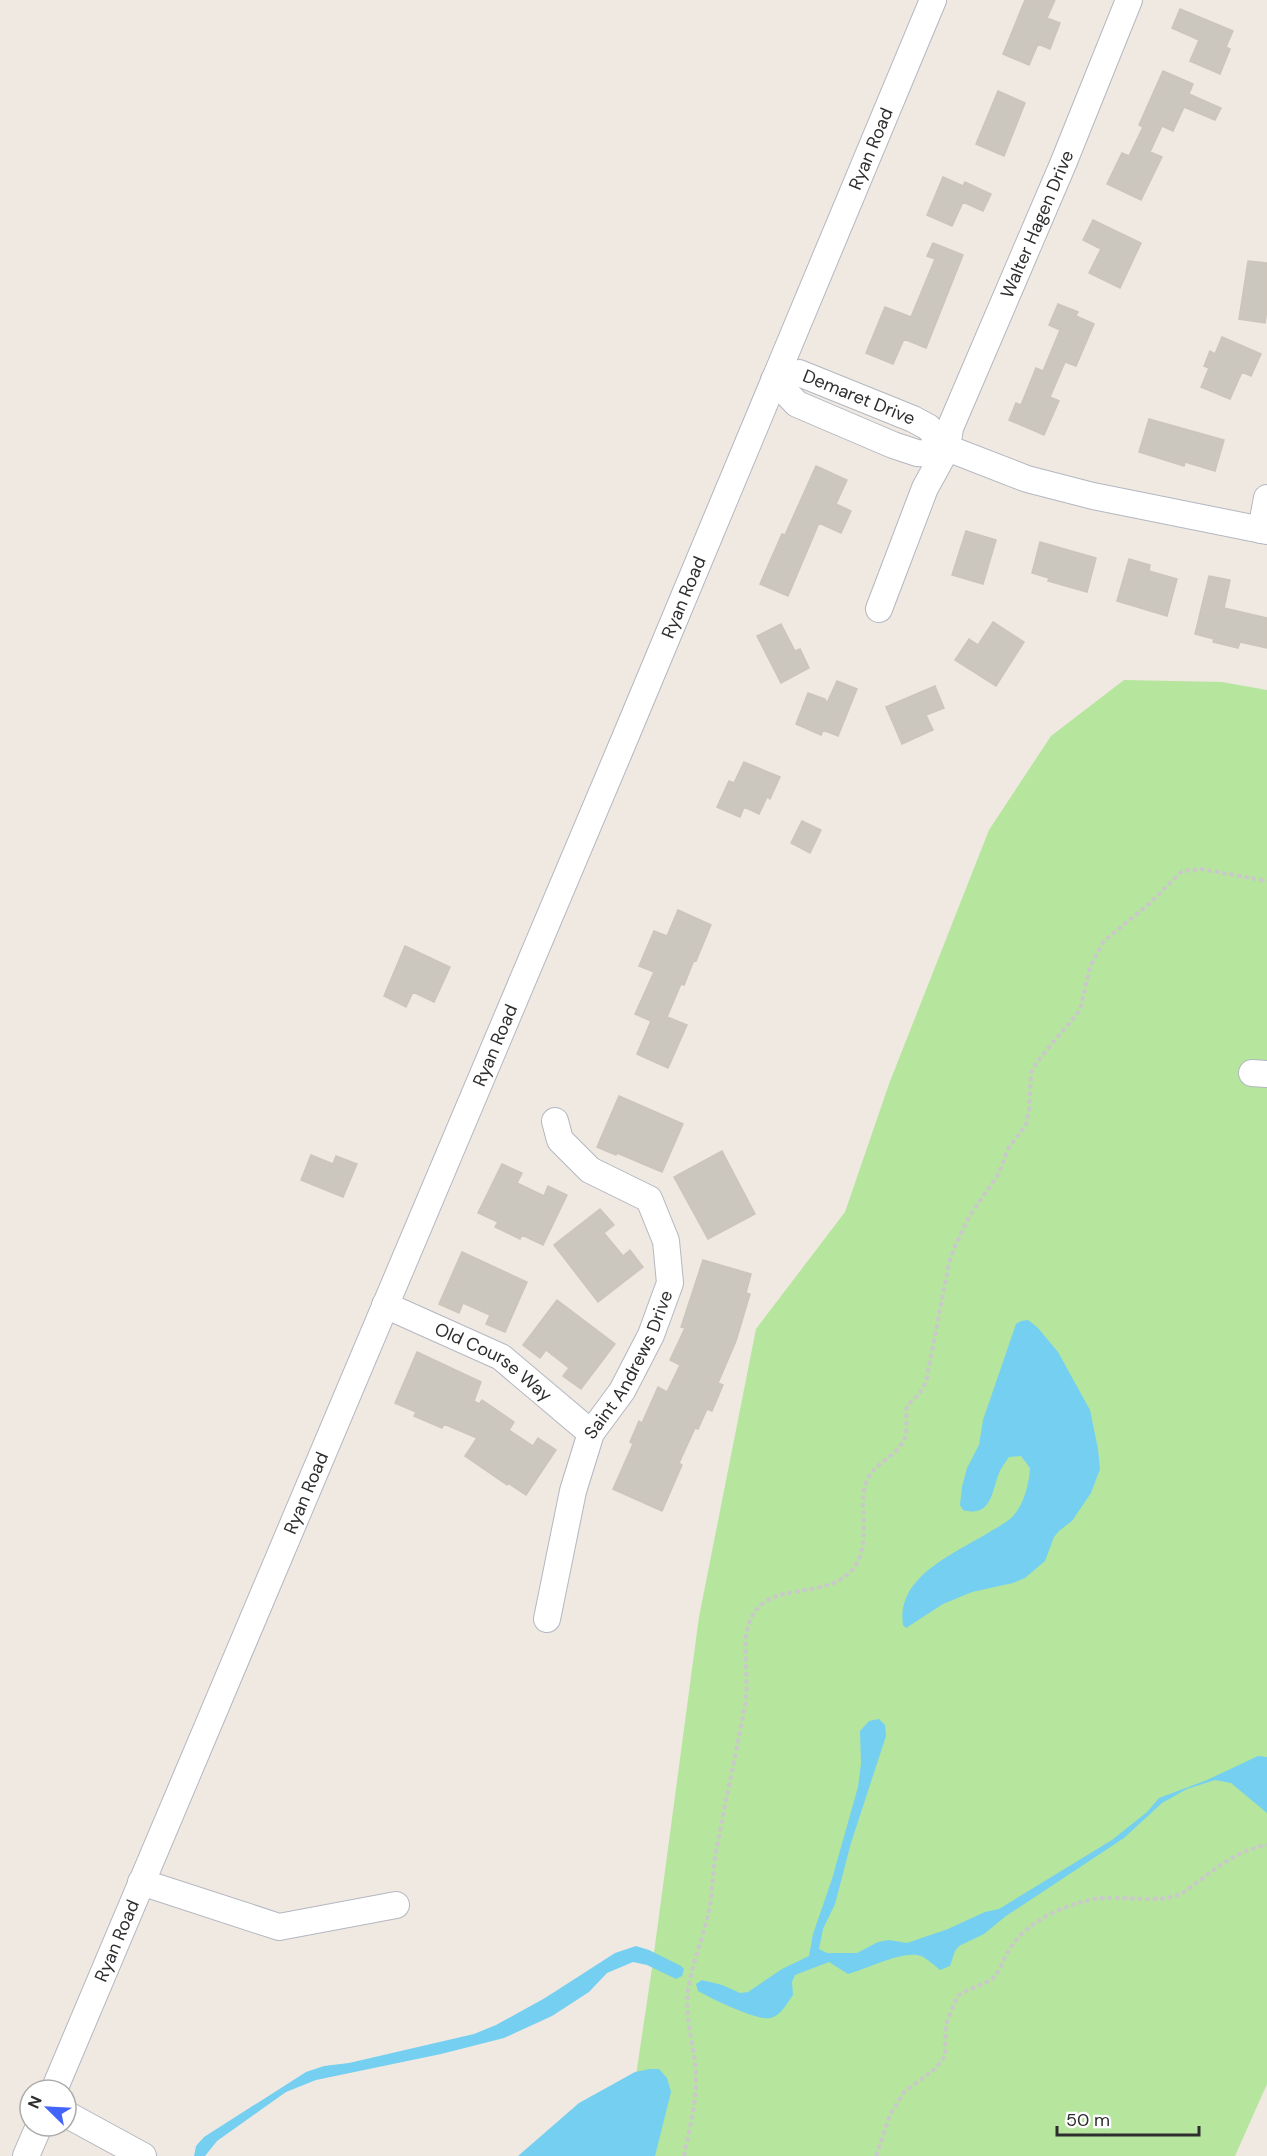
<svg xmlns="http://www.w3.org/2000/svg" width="1267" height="2156" viewBox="0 0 1267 2156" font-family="'DM Sans',sans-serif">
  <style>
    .green { fill: #b6e59e }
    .water { fill: #75cff0 }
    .building { fill: #cbc7bf; stroke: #cbc5ba; stroke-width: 1.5 }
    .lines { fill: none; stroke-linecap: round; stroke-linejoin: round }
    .minor-casing { stroke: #b4b7c1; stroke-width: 28 }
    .path { stroke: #c9c9c9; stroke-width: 4; stroke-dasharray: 4.5 3; stroke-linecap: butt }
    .minor { stroke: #fff; stroke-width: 26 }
    .labels { text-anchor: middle; stroke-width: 5; stroke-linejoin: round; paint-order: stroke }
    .street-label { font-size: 18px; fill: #2e2e2e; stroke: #fff }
  </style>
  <rect width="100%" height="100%" fill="#efe9e1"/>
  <path class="green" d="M1124,680L1222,682L1267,690V2084L1235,2156H624L652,1968L699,1617L756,1329L845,1212L889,1084L989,830L1051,736Z"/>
  <path class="water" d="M1028,1320L1038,1328L1058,1352L1090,1410L1098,1449L1100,1469L1091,1493L1072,1521L1059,1531L1054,1537L1045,1561L1025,1578L1013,1583L972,1592L943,1604L906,1628L903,1625C896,1575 957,1553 991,1531C998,1527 1008,1522 1014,1515C1024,1503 1029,1485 1030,1468L1021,1456L1009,1457C1004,1464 999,1471 997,1479C991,1498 988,1517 963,1510L960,1505L962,1487L967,1468L979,1445L983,1420L1016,1324L1021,1321Z
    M879,1719L885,1725L886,1736L851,1843L835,1904L823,1929L819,1949L827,1953H857L878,1942L889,1940L907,1943L948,1929L985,1912L999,1909L1112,1840L1147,1812L1159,1798L1207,1780L1258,1756L1267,1757V1813L1231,1783L1215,1780L1187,1789L1162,1803L1124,1838L1006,1916L984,1934L959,1946L955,1951L950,1966L940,1970C935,1966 928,1959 921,1956C902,1950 868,1969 848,1974L829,1962L795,1975L792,1982L793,1995C787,2003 781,2016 770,2018C757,2021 710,1998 698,1991L696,1984L702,1980L722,1985L740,1993L748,1992L782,1969L809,1956L813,1934L832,1879L858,1787L861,1764L860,1731L869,1721Z
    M636,1946L649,1950L681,1966L684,1969L682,1976L676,1979L647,1965L633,1962L607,1973L589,1992L552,2016L504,2038L441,2054L316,2080L286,2092L217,2141L205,2156H194L196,2146L204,2137L306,2072L324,2066L349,2063L474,2034L496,2025L545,1998L615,1953Z
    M650,2069H659L667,2078L671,2092L655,2156H518L579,2103L635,2072Z"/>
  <path class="building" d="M1025,0H1055L1047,18L1060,23L1050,49L1038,44L1029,65L1003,54Z
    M1180,9L1233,31L1226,47L1230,49L1220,74L1190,61L1199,40L1172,28Z
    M1163,71L1193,84L1189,94L1221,108L1215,120L1184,107L1173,131L1162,126L1150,152L1162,157L1141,200L1107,184L1122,153L1129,156L1143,127L1139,125Z
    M998,91L1025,103L1004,156L976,144Z
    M943,177L963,186L965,182L991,194L983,211L963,202L952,226L927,215Z
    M1093,220L1141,243L1120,288L1089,273L1101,249L1083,240Z
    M933,243L963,255L926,348L904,339L893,364L866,353L885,307L911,317L935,259L927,256Z
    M1248,261L1267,263V309L1265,323L1239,319Z
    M1058,304L1078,312L1076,316L1094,324L1076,366L1065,362L1050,397L1059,401L1044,435L1009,420L1016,403L1021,405L1036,368L1043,371L1060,330L1049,325Z
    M1222,337L1261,354L1251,376L1242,372L1230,399L1201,387L1209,368L1204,366L1210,351L1215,354Z
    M1149,419L1224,440L1215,471L1185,462L1184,466L1139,452Z
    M816,466L847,480L836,504L851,511L841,533L819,523L788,596L760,584L782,534L785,535Z
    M966,531L996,540L983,584L952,575Z
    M1040,542L1096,558L1087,592L1048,581L1049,578L1032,573Z
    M1129,559L1150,565L1149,571L1177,579L1167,616L1117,601Z
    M1209,576L1230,580L1224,608L1267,618V648L1240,642L1238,648L1213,642L1214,639L1195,634Z
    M993,622L1024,642L996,686L955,660L969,639L978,645Z
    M781,624L795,651L800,649L809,668L781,683L757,636Z
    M837,681L857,689L838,736L823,730L821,735L796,724L808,693L825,699L827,703Z
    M935,686L944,708L926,715L933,730L902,744L886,707Z
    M744,762L780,777L770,799L767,797L759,814L744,807L740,817L717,807L729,781L734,783Z
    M802,821L821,830L810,853L791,843Z
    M678,910L711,925L696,961L694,960L684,985L681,984L667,1017L687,1025L668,1068L637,1054L651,1021L635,1014L654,972L639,966L654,931L667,936Z
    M405,946L450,967L434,1002L413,992L406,1007L384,996Z
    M619,1096L683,1124L662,1172L617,1153L616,1155L597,1147Z
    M722,1151L755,1214L708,1239L674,1177Z
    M311,1155L333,1164L336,1156L357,1164L343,1197L301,1180Z
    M502,1164L522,1173L517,1183L544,1196L548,1186L567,1195L543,1245L522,1235L520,1239L495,1227L498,1222L478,1213Z
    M600,1209L614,1225L604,1233L623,1256L630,1250L643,1267L598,1302L554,1245Z
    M462,1252L527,1282L505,1332L486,1324L490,1315L463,1303L459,1313L439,1304Z
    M703,1260L751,1274L746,1293L750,1294L736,1341L718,1383L723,1385L712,1411L707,1409L698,1429L695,1428L679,1463L682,1465L662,1511L613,1489L633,1444L630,1442L639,1421L642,1423L658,1387L667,1392L680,1365L670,1360L685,1328L681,1327Z
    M557,1300L615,1344L581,1389L563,1376L569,1368L546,1350L540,1358L523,1345Z
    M417,1352L481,1382L474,1401L479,1404L482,1400L514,1422L509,1430L533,1446L538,1438L556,1450L526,1495L508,1483L507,1485L465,1456L477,1438L444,1424L442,1428L414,1416L416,1412L395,1403Z"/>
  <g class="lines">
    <g class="minor-casing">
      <g id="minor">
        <path id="s1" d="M947,448L935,454L917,453L893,445L797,404L774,380L799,373L913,419L928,427L947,448L1027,479L1093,496L1267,531"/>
        <path d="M1261,530L1267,498"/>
        <path id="s2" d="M879,609L925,488L947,448L950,428L1063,164L1129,0"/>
        <path d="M1252,1073L1267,1074"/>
        <path id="s3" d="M385,1305L501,1357L591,1433"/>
        <path id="s4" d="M547,1619L573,1491L591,1433L622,1391L651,1335L670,1283L666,1241L649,1199L590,1170L560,1140L555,1121"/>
        <path d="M141,1882L279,1927L396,1905"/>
        <path id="s5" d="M54,2090L625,738L933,0"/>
        <path d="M66,2114L143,2156"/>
        <path d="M26,2156L39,2126"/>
      </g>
    </g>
    <path class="path" d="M684,2156C689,2130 697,2102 696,2075C695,2047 684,2018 688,1990C692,1964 702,1940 708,1915C713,1894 712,1873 716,1852C725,1803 736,1754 745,1705C750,1680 741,1645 749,1623C765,1579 819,1601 849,1573C874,1549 858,1515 865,1486C870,1465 893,1459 903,1442C909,1432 905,1418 907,1406L920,1393L926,1382L949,1263L955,1246L970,1215L998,1175L1009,1147L1026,1125L1029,1110L1031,1073L1037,1062L1080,1010L1090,967L1104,941L1149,904L1182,871L1201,869L1267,881
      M876,2156L890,2115L904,2092L935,2069L945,2056L946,2025L957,1997C967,1988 983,1986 993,1978C1001,1971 1003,1958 1009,1950C1027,1921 1062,1906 1094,1899C1119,1895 1160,1904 1180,1894C1187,1891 1193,1885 1199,1881C1221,1864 1240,1850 1267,1845"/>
    <use href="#minor" class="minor"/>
  </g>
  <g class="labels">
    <g class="street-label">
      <text dy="6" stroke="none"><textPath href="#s5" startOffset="2106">Ryan Road</textPath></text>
      <text dy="6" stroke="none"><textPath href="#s2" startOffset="417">Walter Hagen Drive</textPath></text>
      <text dy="6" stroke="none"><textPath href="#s1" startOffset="285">Demaret Drive</textPath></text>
      <text dy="6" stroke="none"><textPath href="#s5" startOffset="1620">Ryan Road</textPath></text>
      <text dy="6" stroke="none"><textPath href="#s5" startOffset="1134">Ryan Road</textPath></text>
      <text dy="6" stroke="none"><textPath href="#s3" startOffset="123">Old Course Way</textPath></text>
      <text dy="6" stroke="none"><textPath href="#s4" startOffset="270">Saint Andrews Drive</textPath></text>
      <text dy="6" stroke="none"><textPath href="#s5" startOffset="648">Ryan Road</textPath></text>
      <text dy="6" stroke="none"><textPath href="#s5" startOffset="162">Ryan Road</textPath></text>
    </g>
  </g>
  <g transform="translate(48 2108) rotate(294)"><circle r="28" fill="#ffffff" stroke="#ababab" stroke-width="1.5"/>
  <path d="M0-4.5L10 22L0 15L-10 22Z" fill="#4264fb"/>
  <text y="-9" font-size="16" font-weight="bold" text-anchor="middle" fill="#2e2e2e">N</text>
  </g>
  <path d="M1057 2126v9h142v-9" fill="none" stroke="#2e2e2e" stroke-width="3"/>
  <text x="1066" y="2126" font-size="18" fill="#2e2e2e" stroke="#ffffff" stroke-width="4.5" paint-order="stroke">50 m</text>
</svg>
